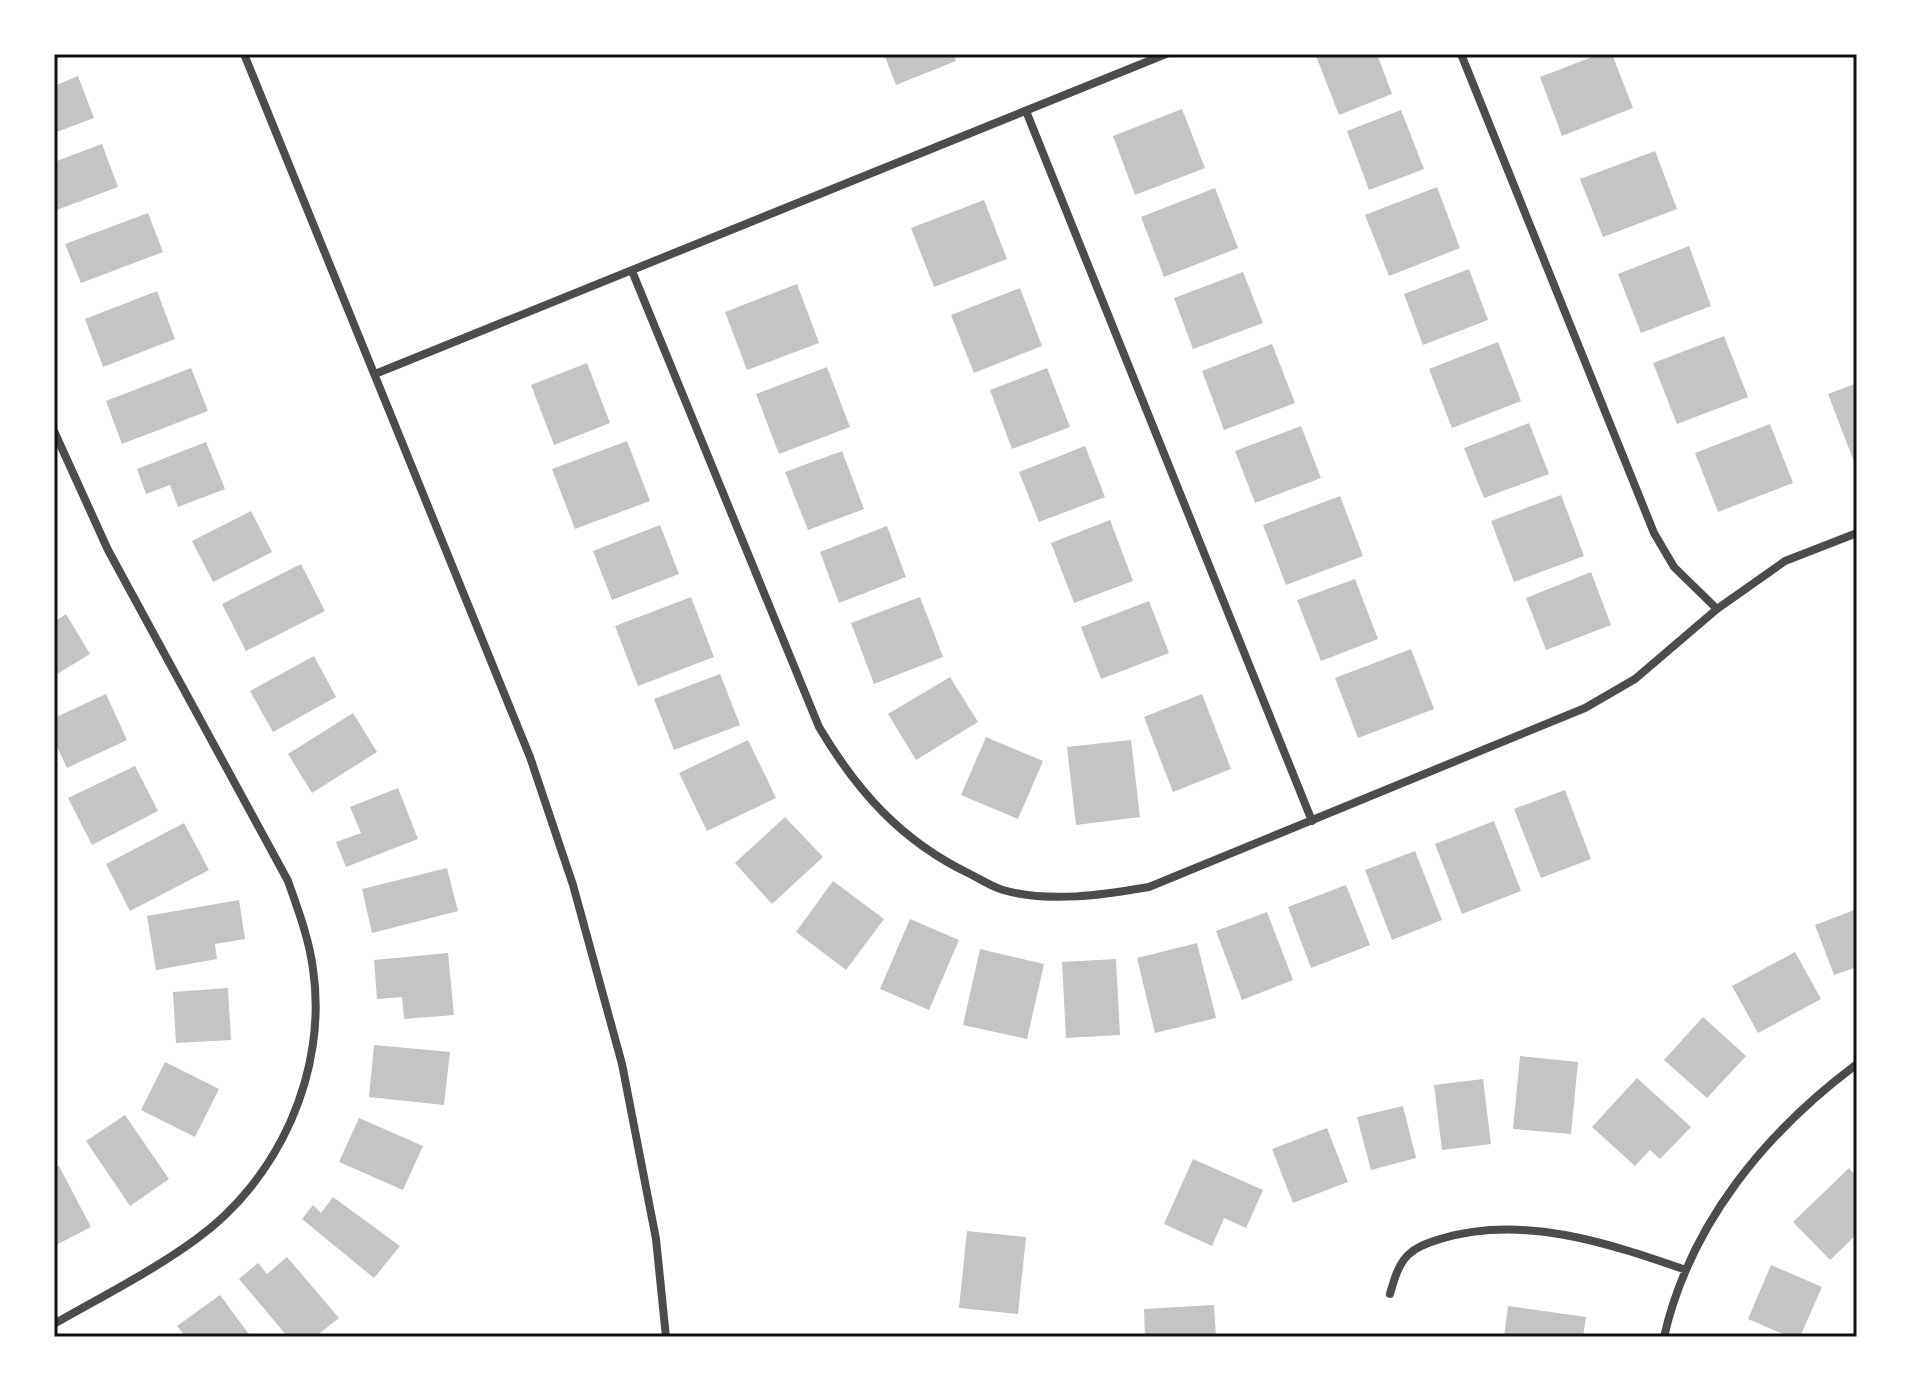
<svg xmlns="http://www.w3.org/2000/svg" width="1911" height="1391" viewBox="0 0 1911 1391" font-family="Lato,sans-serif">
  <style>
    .building { fill: #c4c4c4 }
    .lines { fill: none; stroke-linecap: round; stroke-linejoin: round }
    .minor { stroke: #4c4c4c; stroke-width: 8 }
    .neatline { fill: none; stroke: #111; stroke-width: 3 }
  </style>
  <rect width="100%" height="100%" fill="#fff"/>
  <path class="building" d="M884,54H953L956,61L896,85Z
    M1320,54H1377L1392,94L1339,115L1316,56Z
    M1600,54H1612L1633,108L1562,136L1540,77Z
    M78,76L94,118L54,133V86Z
    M1182,109L1205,168L1135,195L1113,136Z
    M1401,110L1424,169L1369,190L1347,131Z
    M102,144L118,187L54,211V162Z
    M1655,151L1677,209L1603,237L1580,179Z
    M1437,187L1460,248L1389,276L1365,215Z
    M1215,188L1238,248L1164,277L1141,217Z
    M984,200L1007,259L934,287L911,228Z
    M148,213L163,252L81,283L65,244Z
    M1689,246L1711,306L1641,333L1618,274Z
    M1469,269L1488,320L1423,345L1404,294Z
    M1243,272L1263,323L1193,349L1174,298Z
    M797,284L819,343L747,370L725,312Z
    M1020,288L1042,346L974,373L951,315Z
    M157,291L175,339L103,367L85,319Z
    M1724,336L1748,397L1677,424L1653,363Z
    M1498,342L1521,401L1452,428L1429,369Z
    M1272,344L1295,403L1224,430L1202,371Z
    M587,363L610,423L554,445L531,385Z
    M827,367L850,427L779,454L756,394Z
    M191,368L208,411L122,444L106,401Z
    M1047,368L1070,427L1012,449L990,390Z
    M1857,383V458L1853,459L1828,394Z
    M1529,423L1549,474L1484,498L1464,448Z
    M1770,424L1793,483L1718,512L1695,453Z
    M1301,426L1321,478L1255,503L1235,451Z
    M627,441L650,501L575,529L552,469Z
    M206,442L225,489L178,507L170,485L146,494L137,469Z
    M1085,446L1105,497L1039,522L1019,472Z
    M842,451L864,509L808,530L785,472Z
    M1561,495L1584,556L1514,582L1491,521Z
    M1340,496L1363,556L1286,585L1263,525Z
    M251,511L272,552L213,582L192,541Z
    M1110,520L1133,581L1074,603L1051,543Z
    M660,525L679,574L612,600L593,551Z
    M887,526L906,577L839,603L820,552Z
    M301,564L325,611L246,651L222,604Z
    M1591,572L1611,625L1546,650L1526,598Z
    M1355,579L1378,639L1321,661L1297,600Z
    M691,597L714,657L638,686L615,626Z
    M920,597L943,657L874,684L851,623Z
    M1149,601L1169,653L1101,679L1081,627Z
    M66,614L90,654L54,676V622Z
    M1411,649L1434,709L1358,738L1335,678Z
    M314,656L336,697L273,732L250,691Z
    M720,674L740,725L674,750L654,699Z
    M950,677L978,722L916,760L888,714Z
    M106,694L127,740L67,768L54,740V718Z
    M1202,694L1231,769L1173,792L1144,717Z
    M353,713L377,752L312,793L288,754Z
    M986,737L1043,761L1018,819L961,795Z
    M748,740L776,798L707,831L679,773Z
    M1131,740L1140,817L1076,825L1067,747Z
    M135,766L158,811L92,845L68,798Z
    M398,788L418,839L346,867L336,842L361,833L350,807Z
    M1565,790L1591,859L1541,878L1514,809Z
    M785,817L823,857L772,904L735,863Z
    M1494,821L1521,891L1462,914L1435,844Z
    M184,823L209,870L130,911L106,864Z
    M1415,851L1442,920L1392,940L1365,870Z
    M447,868L458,911L372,933L362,889Z
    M833,881L884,919L846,970L796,932Z
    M1346,885L1370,945L1311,968L1288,907Z
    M239,900L245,939L215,944L217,959L156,970L147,916Z
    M1857,909V967L1834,975L1815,925Z
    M1267,912L1293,980L1242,1000L1216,931Z
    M910,919L959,940L929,1010L880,989Z
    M1197,943L1216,1018L1155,1033L1137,958Z
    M980,949L1044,964L1027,1039L963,1025Z
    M1795,952L1821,999L1758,1033L1732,986Z
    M448,953L454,1015L404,1019L402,997L377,999L374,960Z
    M1116,959L1120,1035L1066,1038L1062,962Z
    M228,988L231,1040L176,1043L173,992Z
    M1703,1017L1746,1056L1707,1098L1664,1060Z
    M374,1045L450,1052L444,1105L369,1097Z
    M1520,1056L1578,1062L1571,1134L1513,1129Z
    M165,1062L219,1089L195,1137L141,1110Z
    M1637,1078L1691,1127L1660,1159L1650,1150L1635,1166L1592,1127Z
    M1483,1079L1491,1144L1442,1150L1434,1085Z
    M1403,1106L1416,1158L1371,1170L1357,1117Z
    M125,1115L169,1179L130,1206L86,1141Z
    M359,1118L423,1146L403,1190L339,1162Z
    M1327,1128L1348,1182L1293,1203L1272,1149Z
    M1193,1159L1263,1190L1246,1228L1224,1218L1212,1246L1164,1224Z
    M59,1166L91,1227L54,1246V1168Z
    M1849,1168L1857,1177V1234L1830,1260L1793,1222Z
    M333,1197L400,1246L374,1278L302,1219L313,1205L321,1213Z
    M967,1231L1026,1237L1018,1314L959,1308Z
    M287,1257L339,1318L315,1337H288L239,1279L258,1263L267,1274Z
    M1771,1265L1822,1287L1800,1337H1790L1748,1319Z
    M220,1295L251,1337H186L177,1326Z
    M1214,1305L1216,1337H1145L1144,1309Z
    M1508,1306L1586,1317L1583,1337H1504Z"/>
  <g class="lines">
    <path class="minor" d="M244,54L530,757L573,885L622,1064L656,1239L666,1337
      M1461,54L1654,533L1674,567L1717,609
      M1026,111L1312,821
      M632,271L819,727C857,791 901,841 970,874C980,879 992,887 1003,890C1049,903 1103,895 1149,887L1585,708L1635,679L1717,609L1785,561L1857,533
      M375,374L1166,54
      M54,431L108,550L288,881C298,910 309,938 313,969C328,1071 279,1180 195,1240C151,1272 101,1297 54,1324
      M1390,1294C1394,1280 1398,1265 1408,1255C1417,1246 1428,1243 1440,1239C1523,1214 1608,1243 1686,1270
      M1664,1337C1690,1223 1766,1132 1857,1064"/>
  </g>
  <rect width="1911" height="1391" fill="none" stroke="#ffffff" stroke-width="112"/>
  <rect x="56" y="56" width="1799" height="1279" class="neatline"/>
</svg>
